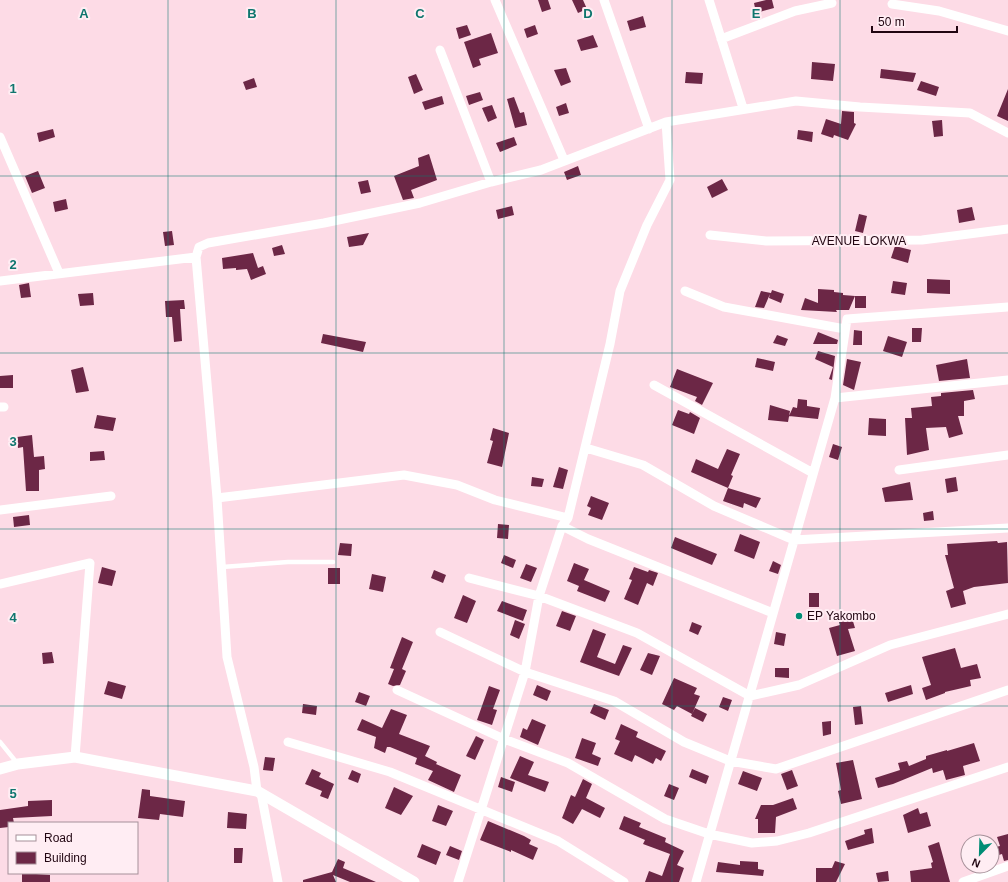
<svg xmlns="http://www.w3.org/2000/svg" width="1008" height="882" viewBox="0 0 1008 882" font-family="Arial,sans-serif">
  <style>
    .building { fill: #6c2746 }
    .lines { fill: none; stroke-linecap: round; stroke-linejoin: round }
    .service { stroke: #fff; stroke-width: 4.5 }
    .minor { stroke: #fff; stroke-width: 9 }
    .tertiary { stroke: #fff; stroke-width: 11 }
    .grid { fill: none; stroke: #0f766e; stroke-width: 1; stroke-opacity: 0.55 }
    .poi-dot { fill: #008d75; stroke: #ffedf3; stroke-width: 1.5 }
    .labels { text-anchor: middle; stroke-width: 4; stroke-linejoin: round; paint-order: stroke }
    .street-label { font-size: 12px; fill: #210511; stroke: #ffedf3 }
    .poi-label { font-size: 12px; fill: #210511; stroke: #ffedf3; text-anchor: start }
    .grid-label { font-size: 13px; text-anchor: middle; font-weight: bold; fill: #0f766e; stroke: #ffedf3; stroke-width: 4; stroke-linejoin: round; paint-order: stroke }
  </style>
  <rect width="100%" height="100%" fill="#fddbe6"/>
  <path class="building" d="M538,0H548L551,9L542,12Z
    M572,0H583L587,9L578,13Z
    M766,0H772L774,8L756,13L754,3Z
    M643,16L646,27L630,31L627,21Z
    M467,25L471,35L459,39L456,28Z
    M535,25L538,34L527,38L524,29Z
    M491,33L498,53L479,59L481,65L473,68L464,42Z
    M593,35L598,47L581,51L577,40Z
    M812,62L835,64L833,81L811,79Z
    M566,68L571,82L561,86L554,70Z
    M881,69L916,73L913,82L880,78Z
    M686,72L703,73L702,84L685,83Z
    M416,74L423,90L414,94L408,77Z
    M254,78L257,87L246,90L243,82Z
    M921,81L939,87L936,96L917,90Z
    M1008,89V121L997,116Z
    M480,92L483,100L469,105L466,96Z
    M442,96L444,104L425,110L422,102Z
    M514,97L520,113L524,112L527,125L515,128L507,99Z
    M566,103L569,113L559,116L556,107Z
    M492,105L497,118L488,122L482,108Z
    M842,111L854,112V123L856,124L848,140L834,135L833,138L821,134L826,119L841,124Z
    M942,120L943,136L934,137L932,121Z
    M53,129L55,137L39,142L37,133Z
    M798,130L813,132L812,142L797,139Z
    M514,137L517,145L500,152L496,143Z
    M429,154L437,180L411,190L414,198L403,200L394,176L419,166L418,158Z
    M578,166L581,175L567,180L564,172Z
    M38,171L45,188L32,193L25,176Z
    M722,179L728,190L712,198L707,187Z
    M368,180L371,192L361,194L358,182Z
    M66,199L68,209L55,212L53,202Z
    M512,206L514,215L498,219L496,210Z
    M972,207L975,220L959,223L957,210Z
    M859,214L867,216L863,233L855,231Z
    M172,231L174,245L165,246L163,232Z
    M369,233L363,245L349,247L347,237Z
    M282,245L285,254L274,256L272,248Z
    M895,246L911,250L908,263L891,258Z
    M253,253L258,268L263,266L266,274L251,280L247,269L236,270V268L223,269L222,258Z
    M927,279L950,280V294L927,293Z
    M893,281L907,283L905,295L891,293Z
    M29,283L31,297L21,298L19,285Z
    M818,289L834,290V292L843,293V295L855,296L849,310H836L837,312L801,310L805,298L818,303Z
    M772,290L784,294L781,303L769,298L770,294L764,308L755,307L761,291L771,293Z
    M93,293L94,305L80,306L78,294Z
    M855,296H866V308H855Z
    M184,300L185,309H180L182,341L174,342L172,317H166L165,301Z
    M912,328H922L921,342H912Z
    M854,330L862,331V345H853Z
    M818,332L838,340L837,344H813Z
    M323,334L366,342L363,352L321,343Z
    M777,335L788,339L785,346L773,343Z
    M888,336L907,342L902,357L883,351Z
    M818,351L835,356L832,380L829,379L833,367L815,359Z
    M757,358L775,362L773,371L755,367Z
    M847,359L861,362L854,390L843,385Z
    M967,359L970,378L939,381L936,365Z
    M83,367L89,391L76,393L71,370Z
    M677,369L713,383L702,405L695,401L697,397L670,387Z
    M13,375V388H0V376Z
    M973,390L975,399L964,401V416H958L963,434L949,438L946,427L926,428L929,450L907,455L905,418H912L911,408L932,406L931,397L941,396V393Z
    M798,399L807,400V406L820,408L818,419L789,416L793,407L797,408Z
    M770,405L790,411L788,422L768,420Z
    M678,410L689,414L690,412L700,418L694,434L672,425Z
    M97,415L116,418L113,431L94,428Z
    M869,418L886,419V436L868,435Z
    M493,428L509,433L502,467L487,463L493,441L490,440Z
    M32,435L34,457L44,456L45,469L39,470V491H26L23,447L18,448L17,437Z
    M833,444L842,447L838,460L829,457Z
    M727,449L740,454L731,475L733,476L728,488L691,472L696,459L718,469Z
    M104,451L105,460L90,461V452Z
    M559,467L568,470L563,489L553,487Z
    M532,477L544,479L542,487L531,486Z
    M956,477L958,491L947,493L945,479Z
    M910,482L913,500L885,502L882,488Z
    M728,488L761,498L756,508L744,503L743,508L723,501Z
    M591,496L609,503L602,520L588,515L591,508L587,506Z
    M933,511L934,520L924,521L923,513Z
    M29,515L30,525L14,527L13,517Z
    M498,524L509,525L508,539L497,538Z
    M740,534L760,542L754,559L734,551Z
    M675,537L717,554L712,565L671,548Z
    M997,541L998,543L1007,542L1008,583L974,587L963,591L966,604L951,608L946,591L954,588L945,555H948L947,544Z
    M340,543L352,544L351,556L338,555Z
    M504,555L516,560L513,568L501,563Z
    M773,561L781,565L778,574L769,571Z
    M574,563L589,569L584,580L610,591L605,602L577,591L579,586L567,581Z
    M526,564L537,568L531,582L520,578Z
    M102,567L116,571L112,586L98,583Z
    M634,567L648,572L649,570L658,573L653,586L647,583L638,605L624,599L632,580L629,579Z
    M328,568H340V584H328Z
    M434,570L446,575L443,583L431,578Z
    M372,574L386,577L383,592L369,589Z
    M809,593H819V607H809Z
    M463,595L476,601L467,623L454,618Z
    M502,601L527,610L523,621L497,611Z
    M562,611L576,616L570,631L556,626Z
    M852,618L855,628L848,629L855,651L837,656L829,628L840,625L839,622Z
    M515,620L525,624L519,639L510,635Z
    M692,622L702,626L698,635L689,631Z
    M593,629L606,634L597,657L615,664L623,645L632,648L619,676L580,662Z
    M776,632L786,634L784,646L774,644Z
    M402,637L413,642L402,669L406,671L400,685L393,686L388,684L394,669L390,668Z
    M955,648L961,668L977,664L981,678L970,680L971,686L945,692V693L926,700L922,688L931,685L922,657Z
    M52,652L54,663L43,664L42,653Z
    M648,653L660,656L652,675L640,670Z
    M775,668H789V678L775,677Z
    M674,678L697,688L694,694L700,696L692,714L677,706L674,710L662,704Z
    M108,681L126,686L122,699L104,694Z
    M537,685L551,691L547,701L533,695Z
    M911,685L913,694L888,702L885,693Z
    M489,686L500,690L493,709L497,710L492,725L477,720Z
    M359,692L370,696L366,706L355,702Z
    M723,697L732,700L728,711L719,707Z
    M303,704L317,706L316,715L302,713Z
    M594,704L609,710L605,720L590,713Z
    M861,706L863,724L855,725L853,707Z
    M695,708L707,714L703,722L691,716Z
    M391,709L407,715L399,734L430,746L425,756L437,762L434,769L436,764L461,775L454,792L428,780L433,771L415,764L417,758L390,747H387L385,753L374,748L376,737L357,730L362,719L382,728Z
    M532,719L546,725L538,745L520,737L523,728L527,730Z
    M831,721V734L823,736L822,722Z
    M621,724L638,732L636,737L666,751L661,761L656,758L653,764L635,755L632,762L614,754L620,741L615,739Z
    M476,736L484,740L475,760L466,756Z
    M582,738L596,743L592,754L601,758L598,766L575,758Z
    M974,743L980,761L963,766L965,775L946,780L943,770L933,773L932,768L893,784L878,788L875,778L900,770L898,763L907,761L909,766L926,759V756L947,750V751Z
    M520,756L534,762L528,775L549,782L545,792L510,778Z
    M265,757L275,758L273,771L263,770Z
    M853,760L862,799L841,804L838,791L841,790L836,763Z
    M312,769L321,773L319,777L334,784L328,799L320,796L322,791L305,784Z
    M692,769L709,776L706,784L689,777Z
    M352,770L361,774L358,783L348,779Z
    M792,770L798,786L787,790L781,774Z
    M743,771L762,778L757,791L738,784Z
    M501,777L515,782L512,792L498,787Z
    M583,779L592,784L586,798L605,808L600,818L582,809L573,824L562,818L571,795L575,797Z
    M669,784L679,788L674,800L664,796Z
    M394,787L413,796L401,815L385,808Z
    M142,789L150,790V796L185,801L183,817L160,814L159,820L138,818Z
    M793,798L797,809L776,817L775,833H758V819H755L761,805H773Z
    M52,800V816L13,818L14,823H9V827L0,828V810L28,806V801Z
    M438,805L453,811L446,826L432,821Z
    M918,808L920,814L927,812L931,826L908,833L903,815Z
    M228,812L247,814L246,829L227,828Z
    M624,816L641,823L639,827L666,838L665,842L684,851L677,865L684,868L679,882H645L649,871L662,876L670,854L643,844L645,840L619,829Z
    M488,821L524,836L531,840L529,844L538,848L533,860L511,850V852L480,840Z
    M872,828L874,843L848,850L845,841L865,834L864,830Z
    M1008,834V860L1004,861L1002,854L992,857V848L1000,846L997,837Z
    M939,842L950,882H911L910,871L932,868L931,863L933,862L928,846Z
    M422,844L441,852L436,865L417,857Z
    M450,846L462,851L459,860L446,855Z
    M234,848H243L242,863H234Z
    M338,859L345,862L343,868L376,882H350L333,875L336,882H303V880L332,872Z
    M740,861L758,862V869L764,870L763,876L716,872L718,862L740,865Z
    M835,861L845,864L836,882H816V868H832Z
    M888,871L889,881L878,882L876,873Z
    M22,873L50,875V882H22Z"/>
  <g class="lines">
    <path class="service" d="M222,567L288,562H333
      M0,742L17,763"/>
    <path class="minor" d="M495,0L564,160
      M604,0L649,129
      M709,0L743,108
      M892,4L939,11L1008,31
      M721,39L795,11L832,3
      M440,50L491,182
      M0,137L59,273
      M710,235L766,241L922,240L1008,229
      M0,281L196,257
      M685,291L724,307L845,329
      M654,385L813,473
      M835,398L1008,380
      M0,407H4
      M586,448L643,465L714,506L794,540L1008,528
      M899,470L1008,455
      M217,498L404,475L457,485L495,500L568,518
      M0,510L111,496
      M562,526L568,518L610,344L620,291L647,225L670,180L666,122
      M469,578L539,596L637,633L750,696L799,685L890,645L1008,614
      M0,584L90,563L75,757
      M440,632L525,672L614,701L684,742L730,761L776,769L1008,690
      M397,690L504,739L568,763L665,819L709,834L752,843L777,841L809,833L1008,767
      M288,742L390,772L558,841L624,882
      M257,791L254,767L227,657L217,498L196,257L199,247L208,243L324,223L420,203L491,182L541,170L666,122L796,101L860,107L970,113L1008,133
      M261,793L278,882
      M458,882L525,672L539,596L562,526L588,539L773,613
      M696,882L835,398L847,319L1008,307
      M963,882L1008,866"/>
    <path class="tertiary" d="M0,769L18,764L75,757L257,791L414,882"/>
  </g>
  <path class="grid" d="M168,0V882M336,0V882M504,0V882M672,0V882M840,0V882M0,176H1008M0,353H1008M0,529H1008M0,706H1008"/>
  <circle class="poi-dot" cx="799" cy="616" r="4"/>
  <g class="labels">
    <g class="street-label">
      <text x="859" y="245">AVENUE LOKWA</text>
    </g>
    <g class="poi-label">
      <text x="807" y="620">EP Yakombo</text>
    </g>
  </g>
  <g class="grid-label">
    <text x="84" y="18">A</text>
    <text x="252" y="18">B</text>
    <text x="420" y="18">C</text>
    <text x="588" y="18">D</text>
    <text x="756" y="18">E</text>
    <text x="13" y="93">1</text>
    <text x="13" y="269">2</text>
    <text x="13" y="446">3</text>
    <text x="13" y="622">4</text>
    <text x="13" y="798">5</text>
  </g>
  <rect x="8" y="822" width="130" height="52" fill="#ffedf3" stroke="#a69099"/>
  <rect x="16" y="835" width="20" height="6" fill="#ffffff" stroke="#a69099"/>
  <text x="44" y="842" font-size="12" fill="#210511">Road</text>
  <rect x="16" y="852" width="20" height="12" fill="#6c2746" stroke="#a69099"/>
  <text x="44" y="862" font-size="12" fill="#210511">Building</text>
  <g transform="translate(980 854) rotate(203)"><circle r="19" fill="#ffedf3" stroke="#a69099"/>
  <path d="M0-3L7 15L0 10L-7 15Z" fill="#008d75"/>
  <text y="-6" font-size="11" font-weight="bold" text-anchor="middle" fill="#210511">N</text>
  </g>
  <path d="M872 26v6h85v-6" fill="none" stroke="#210511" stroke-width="2"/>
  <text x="878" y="26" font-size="12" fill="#210511" stroke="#ffedf3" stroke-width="3" paint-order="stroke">50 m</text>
</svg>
